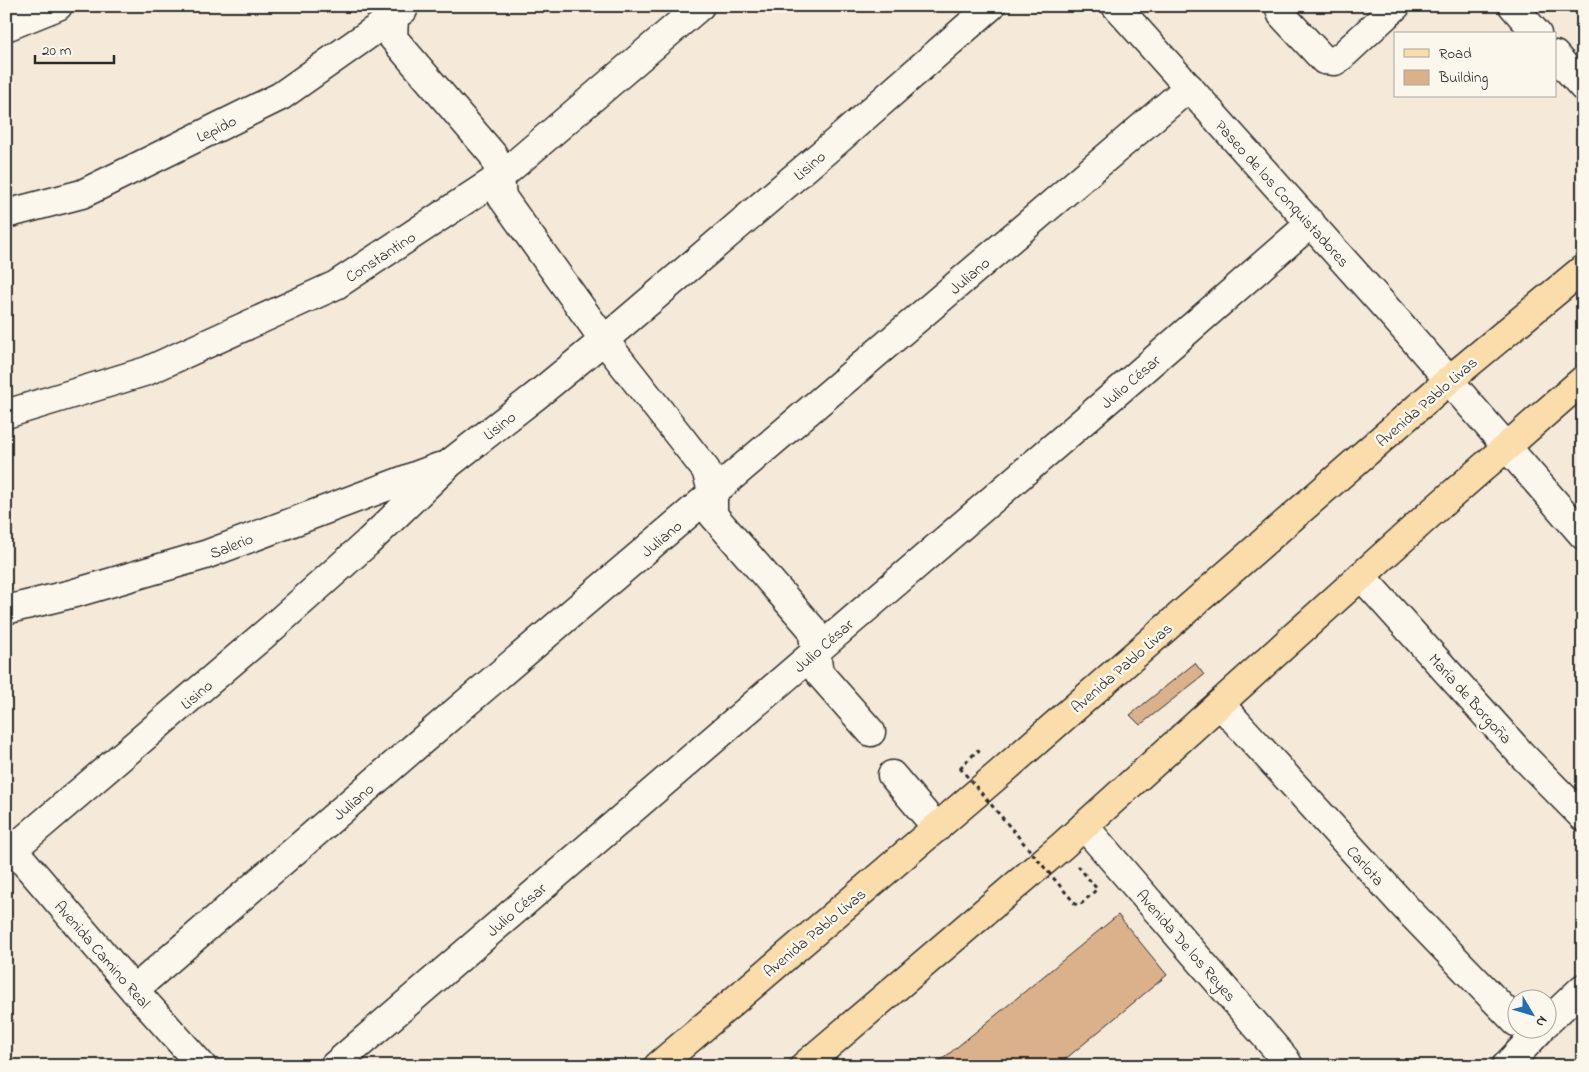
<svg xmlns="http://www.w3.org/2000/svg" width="1589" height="1072" viewBox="0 0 1589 1072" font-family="'Indie Flower',sans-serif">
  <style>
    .building { fill: #dbb18c; stroke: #2b2b2b }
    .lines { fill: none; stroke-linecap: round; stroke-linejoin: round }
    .minor-casing { stroke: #2b2b2b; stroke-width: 31 }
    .major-casing { stroke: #2b2b2b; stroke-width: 31 }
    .path { stroke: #2b2b2b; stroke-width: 3; stroke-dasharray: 4 4; stroke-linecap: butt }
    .minor { stroke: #fbf7ec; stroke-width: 28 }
    .major { stroke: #faddab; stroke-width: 28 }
    .path-bridge { stroke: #2b2b2b; stroke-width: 3; stroke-dasharray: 4 4; stroke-linecap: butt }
    .labels { text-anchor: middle; stroke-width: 5; stroke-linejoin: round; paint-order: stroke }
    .street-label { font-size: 16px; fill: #2b2b2b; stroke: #fbf7ec }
  </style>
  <rect width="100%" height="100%" fill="#f5e9d9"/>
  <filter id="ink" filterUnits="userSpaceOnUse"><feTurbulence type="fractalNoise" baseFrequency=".02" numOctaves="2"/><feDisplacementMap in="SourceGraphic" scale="10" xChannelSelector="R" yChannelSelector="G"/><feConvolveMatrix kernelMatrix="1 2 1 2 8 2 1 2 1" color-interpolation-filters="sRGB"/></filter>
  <g filter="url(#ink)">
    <path class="building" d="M1195,663L1204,675L1140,725L1130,715Z
      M1118,915L1167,975L1057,1066H934Z"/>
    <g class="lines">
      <g class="minor-casing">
        <path id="minor" d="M390,6L394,18L393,38L494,156L500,177L502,197L604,340L706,470L713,494V515L812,629L819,673L871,732
          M1116,6L1395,318L1583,535
          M1279,6L1282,15L1324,60L1335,61L1342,56L1396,6
          M1513,6L1537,34
          M6,27L58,6
          M1555,55L1583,87
          M6,214L82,194L281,96L403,10
          M6,414L147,371L336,285L500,177L700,6
          M1361,576L1521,754L1583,817
          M6,610L75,593L205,555L439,467
          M1220,704L1405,907L1516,1022
          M892,775L937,828
          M1084,826L1285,1059L1289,1066
          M6,841L134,990L202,1066
          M12,850L273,627L367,543L450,463L537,395L604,340L837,141L991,6
          M134,990L418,744L1189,87
          M1546,1023L1583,988
          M334,1066L1122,388L1311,223
          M1506,1066L1540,1030"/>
      </g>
      <g class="major-casing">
        <path id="major" d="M658,1066L999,774L1449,380L1583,269
          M804,1066L1062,846L1431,513L1583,380"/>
      </g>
      <path class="path" d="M960,768L978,750L982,755
        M1078,866L1097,889L1078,907"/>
      <use href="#minor" class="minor"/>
      <use href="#major" class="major"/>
      <path class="path-bridge" d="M960,768L1078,907"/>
    </g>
  </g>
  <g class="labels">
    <g class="street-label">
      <text transform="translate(216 128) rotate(-26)" y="6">Lepido</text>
      <text transform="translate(809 165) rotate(-41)" y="6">Lisino</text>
      <text transform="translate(1283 193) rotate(48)" y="6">Paseo de los Conquistadores</text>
      <text transform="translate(380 256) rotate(-33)" y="6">Constantino</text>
      <text transform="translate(969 275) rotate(-41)" y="6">Juliano</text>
      <text transform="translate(1130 381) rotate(-41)" y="6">Julio César</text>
      <text transform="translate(1426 401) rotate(-41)" y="6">Avenida Pablo Livas</text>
      <text transform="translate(499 425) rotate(-38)" y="6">Lisino</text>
      <text transform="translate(661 538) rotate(-40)" y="6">Juliano</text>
      <text transform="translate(231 545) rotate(-21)" y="6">Salerio</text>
      <text transform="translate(823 645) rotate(-41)" y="6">Julio César</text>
      <text transform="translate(1121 667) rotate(-41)" y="6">Avenida Pablo Livas</text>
      <text transform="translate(196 694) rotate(-41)" y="6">Lisino</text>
      <text transform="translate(1471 698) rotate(48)" y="6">María de Borgoña</text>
      <text transform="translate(353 801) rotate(-41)" y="6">Juliano</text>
      <text transform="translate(1366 865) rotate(48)" y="6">Carlota</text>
      <text transform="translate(516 909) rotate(-41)" y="6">Julio César</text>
      <text transform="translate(814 932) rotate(-40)" y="6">Avenida Pablo Livas</text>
      <text transform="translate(1187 945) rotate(49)" y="6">Avenida De los Reyes</text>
      <text transform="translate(103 954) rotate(49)" y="6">Avenida Camino Real</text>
    </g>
  </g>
  <rect width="1589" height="1072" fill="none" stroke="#fbf7ec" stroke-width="25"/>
  <rect x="12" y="12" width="1564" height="1047" fill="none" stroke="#2b2b2b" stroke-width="2" filter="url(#ink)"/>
  <rect x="1394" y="32" width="162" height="65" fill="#fbf7ec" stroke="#a8a59f"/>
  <rect x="1404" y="49" width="25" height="8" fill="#faddab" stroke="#a8a59f"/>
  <text x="1439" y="58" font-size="15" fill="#2b2b2b">Road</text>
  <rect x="1404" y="70" width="25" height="15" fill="#dbb18c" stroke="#a8a59f"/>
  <text x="1439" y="82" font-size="15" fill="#2b2b2b">Building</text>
  <g transform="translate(1532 1014) rotate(128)"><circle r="24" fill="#fbf7ec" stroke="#a8a59f"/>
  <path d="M0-4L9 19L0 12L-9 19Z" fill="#1f6fb2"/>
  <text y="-8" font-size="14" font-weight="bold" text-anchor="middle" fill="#2b2b2b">N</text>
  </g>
  <path d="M35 55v8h79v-8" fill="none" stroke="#2b2b2b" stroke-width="2.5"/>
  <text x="42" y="55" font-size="15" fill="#2b2b2b" stroke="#fbf7ec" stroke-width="4" paint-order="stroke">20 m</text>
</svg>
